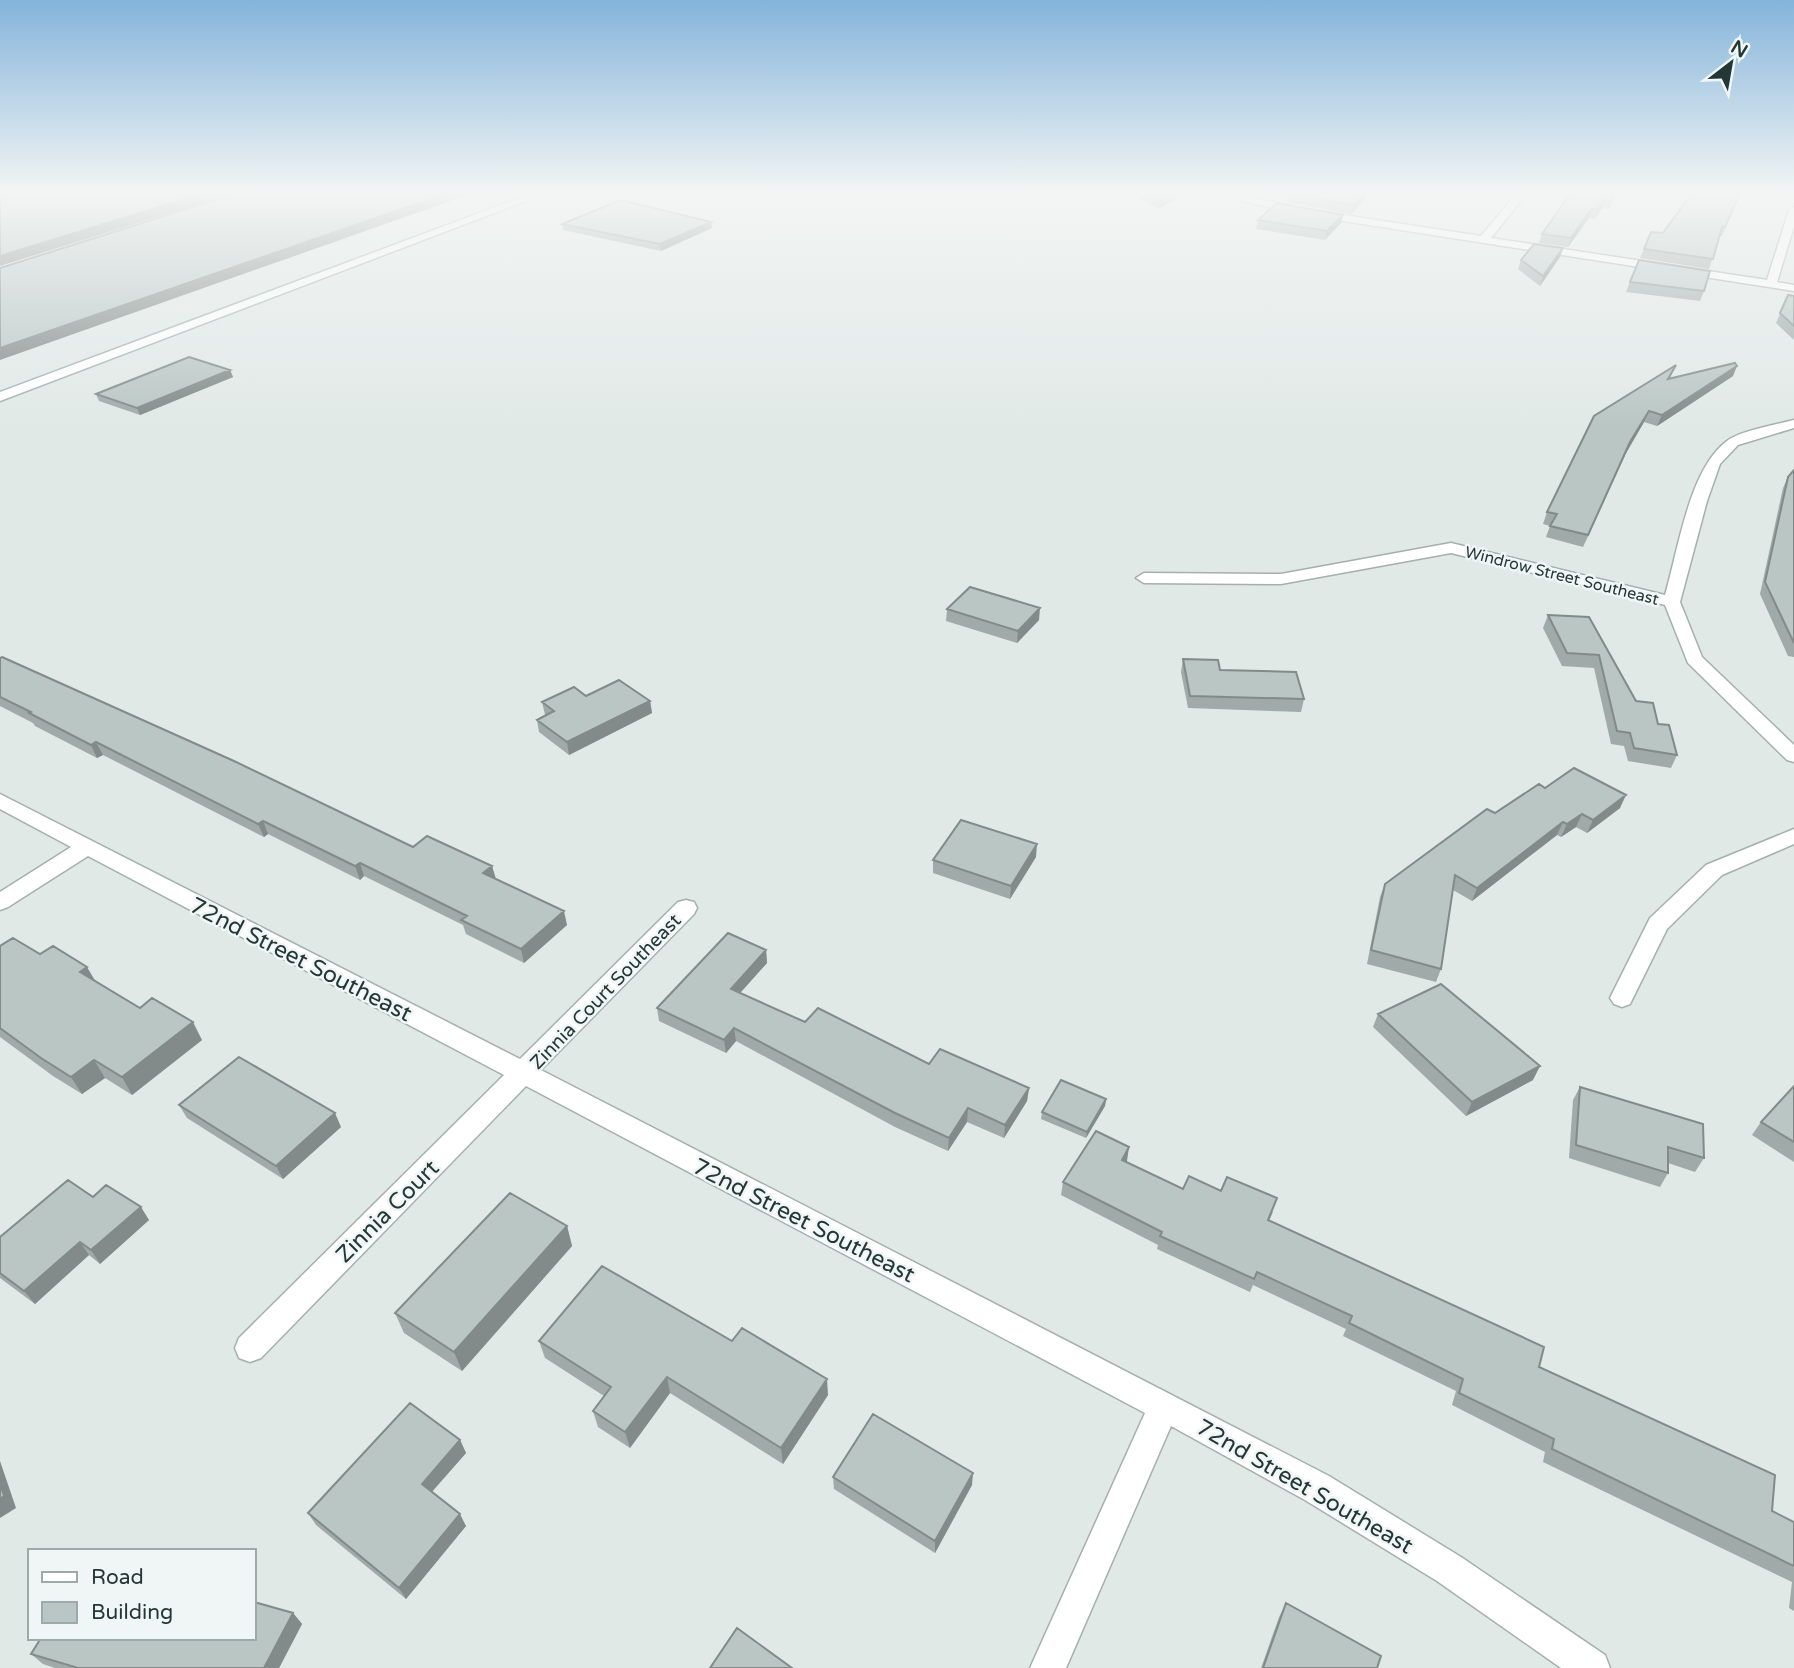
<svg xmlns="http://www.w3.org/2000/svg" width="1794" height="1668" viewBox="0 0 1794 1668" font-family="'Varela Round',sans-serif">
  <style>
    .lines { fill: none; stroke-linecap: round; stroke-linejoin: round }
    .street-casing { stroke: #a4b0ae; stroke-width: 3 }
    .secondary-casing { stroke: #a1b3b1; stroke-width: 3 }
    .street { fill: #fff; fill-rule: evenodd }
    .secondary { fill: #fff; fill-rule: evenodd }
    .wall { fill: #9faaa9 }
    .shaded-wall { fill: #828b89 }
    .building { fill: #b9c6c4; stroke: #828b89; stroke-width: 2 }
    .labels { text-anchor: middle; stroke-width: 5; stroke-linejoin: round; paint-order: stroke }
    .far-street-label { font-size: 16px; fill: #233736; stroke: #f0f6f5 }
    .street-label { font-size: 19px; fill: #233736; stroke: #f0f6f5 }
    .near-street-label { font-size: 23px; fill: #233736; stroke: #f0f6f5 }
  </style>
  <rect width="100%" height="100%" fill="#e1e9e7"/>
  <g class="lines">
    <g class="street-casing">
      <path id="street" d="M1237,193H1247V196L1298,208L1481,236L1517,193H1527L1491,238L1767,280L1789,210L1794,207V226L1777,282L1794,285V291L1298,214L1240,200Z
        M1794,420V428L1738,445L1720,464L1707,501L1680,602L1702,657L1794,745V762L1787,760L1688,663L1665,605L1451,553L1281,584L1144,583L1136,578L1144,573L1281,574L1451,543L1665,595C1678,551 1689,469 1727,441C1739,431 1778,424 1794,420Z
        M0,794L520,1059L678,902L686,900L694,902L697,908L694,914L541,1070L1329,1476L1461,1557L1605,1655L1610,1668H1561L1437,1581L1305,1500L1171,1426L1066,1668H1030L1145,1413L526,1086L261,1358L250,1362L239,1358L235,1348L239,1338L504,1075L88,856L8,907L0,910V892L71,847L0,809Z
        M1794,829V844L1722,875L1667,929L1630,1004L1622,1007L1614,1004L1610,998L1650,918L1706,865Z"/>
    </g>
    <g class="secondary-casing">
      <path id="secondary" d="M533,193H547L0,401V392Z"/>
    </g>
    <use href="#street" class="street"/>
    <use href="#secondary" class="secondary"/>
  </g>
  <path class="wall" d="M1130,193H1182L1159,209Z
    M1288,193L1367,197L1351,214L1286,202Z
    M1571,193H1617L1608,209L1602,208L1595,219L1589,218L1568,247L1539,243L1542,234Z
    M1740,193L1722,236H1720L1709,269L1640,258L1644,249L1663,233Z
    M1343,215L1341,223L1325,240L1256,229L1258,220Z
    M562,224L712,228L661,251L563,230Z
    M1563,248L1560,257L1540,286L1518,269L1521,260Z
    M1630,282L1704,291L1700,301L1626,292Z
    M1788,295L1794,296V340L1776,323Z
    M230,370L233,377L140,415L99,401L96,394Z
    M1672,376L1671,378L1733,376L1657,426L1644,422L1626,453L1583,547L1546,537L1550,526L1543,524L1547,512Z
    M1794,470V657L1788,656L1760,594L1783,488L1788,477Z
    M947,609L1039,620L1017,643L946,621Z
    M1548,615L1589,617L1636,701L1658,724L1677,755L1671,768L1628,761L1624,746L1611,744L1594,668L1562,666L1543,628Z
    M0,658L413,847L492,866L496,879L567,925L524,963L466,934L463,925L364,876L360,880L268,834L264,837L103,755L97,758L35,726L33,723L0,706Z
    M1183,659L1220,670L1304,699L1301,712L1188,708L1181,672Z
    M650,701L652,713L569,755L539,732L537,720L545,715L542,702Z
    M1545,788L1620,808L1587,833L1576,827L1561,837L1557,835L1472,901L1453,890L1441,969L1436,982L1367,964L1380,897L1385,884L1495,813Z
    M1036,857L1010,899L933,873V860Z
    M0,946L40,954L95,980L140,1008L202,1040L132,1095L105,1078L82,1094L53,1076L0,1037Z
    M766,950L767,963L740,993L805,1022L929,1064L1029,1088L1027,1101L1004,1138L967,1122L948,1151L895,1127L736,1041L726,1053L659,1021L657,1008Z
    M1378,1014L1533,1080L1466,1116L1373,1027Z
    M1794,1086V1162L1752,1135L1761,1122Z
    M1580,1087L1704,1158L1695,1172L1668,1163V1173L1660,1187L1569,1158L1573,1100Z
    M1106,1099L1105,1106L1086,1138L1041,1119L1042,1112Z
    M179,1105L341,1127L283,1179L187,1118Z
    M1127,1161L1126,1162L1183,1189L1221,1191L1273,1212L1269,1221L1539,1367L1772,1511L1794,1522V1611L1789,1608L1792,1582L1543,1462L1545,1452L1452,1405L1456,1391L1343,1336L1346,1329L1253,1285L1250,1292L1157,1249L1158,1245L1061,1195L1063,1182Z
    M93,1197L149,1220L100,1264L89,1255L35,1304L0,1278V1237Z
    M567,1226L572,1246L462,1371L404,1333L395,1313Z
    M539,1341H732L828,1395L783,1464L670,1393L630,1448L598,1427L593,1411L604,1396L545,1358Z
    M460,1440L466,1453L432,1492L466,1526L406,1599L316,1525L308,1513Z
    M833,1477L972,1485L935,1553L834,1489Z
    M1286,1603L1377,1668H1261L1279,1617Z
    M293,1613L302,1624L279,1668H55L43,1664L31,1654Z"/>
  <path class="shaded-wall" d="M204,193H234L0,266V256Z
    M448,193H473L0,360V348Z
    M1170,193H1182L1159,209L1160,200Z
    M1365,193H1368L1367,197L1351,214L1353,205Z
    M1615,193H1617L1608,209L1611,200Z
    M1604,199L1602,208L1595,219L1598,210Z
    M1591,209L1589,218L1568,247L1571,238Z
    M1343,215L1341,223L1325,240L1327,231Z
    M711,222L712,228L661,251L660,244Z
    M1563,248L1560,257L1540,286L1543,276Z
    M1737,366L1733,376L1657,426L1662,415Z
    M230,370L233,377L140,415L137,408Z
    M1649,411L1644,422L1626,453L1583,547L1630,442Z
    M1040,608L1039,620L1017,643L1018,631Z
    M650,701L652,713L569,755L567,742Z
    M96,742L103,755L97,758L91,745Z
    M1626,795L1620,808L1587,833L1593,820Z
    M1582,814L1576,827L1561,837L1567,824Z
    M263,821L268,834L264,837L258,824Z
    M1563,822L1557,835L1472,901L1477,888Z
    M1037,844L1036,857L1010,899L1011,886Z
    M360,863L364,876L360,880L355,866Z
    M492,866L496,880L483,873Z
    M564,911L567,925L524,963L521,949Z
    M766,950L767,963L732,1002L731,989Z
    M87,967L97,984L80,972Z
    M193,1022L202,1040L132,1095L122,1077Z
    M734,1028L736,1041L726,1053L724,1040Z
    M94,1060L105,1078L82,1094L71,1077Z
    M1540,1066L1533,1080L1466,1116L1472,1102Z
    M1029,1088L1027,1101L1004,1138L1005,1125Z
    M1106,1099L1105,1106L1086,1138L1087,1132Z
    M968,1108L967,1122L948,1151L949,1138Z
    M335,1113L341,1127L283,1179L276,1166Z
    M1129,1147L1127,1161L1119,1173L1122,1160Z
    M141,1207L149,1220L100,1264L91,1250Z
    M567,1226L572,1246L462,1371L454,1352Z
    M80,1242L89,1255L35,1304L24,1291Z
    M667,1377L670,1393L630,1448L625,1432Z
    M827,1379L828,1395L783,1464L781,1448Z
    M460,1440L466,1453L428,1496L422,1484Z
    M0,1461L16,1508L0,1518Z
    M973,1473L972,1485L935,1553V1541Z
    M460,1514L466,1526L406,1599L399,1588Z
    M293,1613L302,1624L279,1668H264Z"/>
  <path class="building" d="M0,193H204L0,256Z
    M237,193H448L0,348V268Z
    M1147,193H1170L1160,200Z
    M1288,193H1365L1353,205Z
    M1571,193H1615L1611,200L1604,199L1598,210L1591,209L1571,238L1542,234Z
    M1692,193H1740L1725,227H1722L1713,259L1644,249L1651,232L1663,233Z
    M621,200L711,222L660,244L562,224Z
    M1277,203L1343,215L1327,231L1258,220Z
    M1534,244L1563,248L1543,276L1521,260Z
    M1639,260L1710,271L1704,291L1630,282Z
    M1788,295L1794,296V326L1780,313Z
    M189,357L230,370L137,408L96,394Z
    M1735,363L1737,366L1662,415L1649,411L1630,442L1588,535L1550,526L1557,514L1547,512L1594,416L1676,365L1668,379Z
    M1794,470V643L1765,582L1788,477Z
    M970,587L1040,608L1018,631L947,609Z
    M1548,615L1589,617L1636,701L1653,703L1658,724L1669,725L1677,755L1634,748L1630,733L1617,731L1599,655L1567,653Z
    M2,657L234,761L413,847L427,836L492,866L483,873L564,911L521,949L461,920L467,916L360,863L355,866L263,821L258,824L96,742L91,745L29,713L31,712L0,697V658Z
    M1183,659L1218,660L1220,670L1296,672L1304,699L1190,696Z
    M619,680L650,701L567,742L537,720L554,711L542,702L574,687L586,696Z
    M1574,768L1626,795L1593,820L1582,814L1567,824L1563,822L1477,888L1455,875L1441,969L1371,950L1385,884L1487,809L1495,813L1539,784L1545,788Z
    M961,820L1037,844L1011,886L933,860Z
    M728,933L766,950L731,989L805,1022L818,1008L929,1064L940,1049L1029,1088L1005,1125L968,1108L949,1138L895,1113L734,1028L724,1040L657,1008Z
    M13,938L40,954L53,946L87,967L80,972L140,1008L152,998L193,1022L122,1077L94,1060L71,1077L41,1058L0,1028V946Z
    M1441,984L1540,1066L1472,1102L1378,1014Z
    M239,1057L335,1113L276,1166L179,1105Z
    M1061,1080L1106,1099L1087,1132L1042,1112Z
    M1794,1086V1142L1761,1122Z
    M1580,1087L1703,1124L1704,1158L1668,1147V1173L1576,1145Z
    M1096,1131L1129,1147L1122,1160L1183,1189L1189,1176L1221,1191L1227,1177L1277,1198L1268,1220L1544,1347L1539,1367L1775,1475L1772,1511L1794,1522V1566L1552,1449L1554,1439L1459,1393L1463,1379L1349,1323L1352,1316L1257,1272L1254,1279L1160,1236L1162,1232L1063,1182Z
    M68,1180L93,1197L106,1185L141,1207L91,1250L80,1242L24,1291L0,1273V1237Z
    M510,1193L567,1226L454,1352L395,1313Z
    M602,1266L732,1341L742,1328L827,1379L781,1448L667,1377L625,1432L593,1411L611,1387L539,1341Z
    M410,1403L460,1440L422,1484L460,1514L399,1588L308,1513Z
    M873,1414L973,1473L935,1541L833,1477Z
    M0,1484L4,1496L0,1499Z
    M254,1602L293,1613L264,1668H78L31,1654L41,1638H254Z
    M1286,1603L1381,1656L1377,1668H1263Z
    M737,1628L792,1668H710Z"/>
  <linearGradient id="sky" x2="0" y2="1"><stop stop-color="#84b4db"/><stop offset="0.45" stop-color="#f2f5f4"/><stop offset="1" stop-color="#f2f5f4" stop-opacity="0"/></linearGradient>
  <rect width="1794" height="427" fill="url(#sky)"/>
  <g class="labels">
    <g class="far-street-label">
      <text transform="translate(1562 575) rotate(14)" y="6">Windrow Street Southeast</text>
    </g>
    <g class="street-label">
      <text transform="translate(605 991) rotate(-46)" y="7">Zinnia Court Southeast</text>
    </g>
    <g class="near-street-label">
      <text transform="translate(301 959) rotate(27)" y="8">72nd Street Southeast</text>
      <text transform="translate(387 1211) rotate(-45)" y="8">Zinnia Court</text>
      <text transform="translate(804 1220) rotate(27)" y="8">72nd Street Southeast</text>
      <text transform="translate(1305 1486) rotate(30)" y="8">72nd Street Southeast</text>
    </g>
  </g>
  <rect x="28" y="1549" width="228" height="91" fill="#f0f6f5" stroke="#9eaaa9" stroke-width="2"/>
  <rect x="42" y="1572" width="35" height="10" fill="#ffffff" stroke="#9eaaa9" stroke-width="2"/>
  <text x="91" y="1584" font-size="21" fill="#233736">Road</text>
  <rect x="42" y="1602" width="35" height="21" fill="#b9c6c4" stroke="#9eaaa9" stroke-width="2"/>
  <text x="91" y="1619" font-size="21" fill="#233736">Building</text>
  <g transform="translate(1731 63) rotate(31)" stroke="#f0f6f5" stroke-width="5" paint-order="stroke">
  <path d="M0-5L12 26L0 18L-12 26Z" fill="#233736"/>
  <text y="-10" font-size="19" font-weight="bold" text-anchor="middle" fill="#233736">N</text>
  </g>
</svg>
